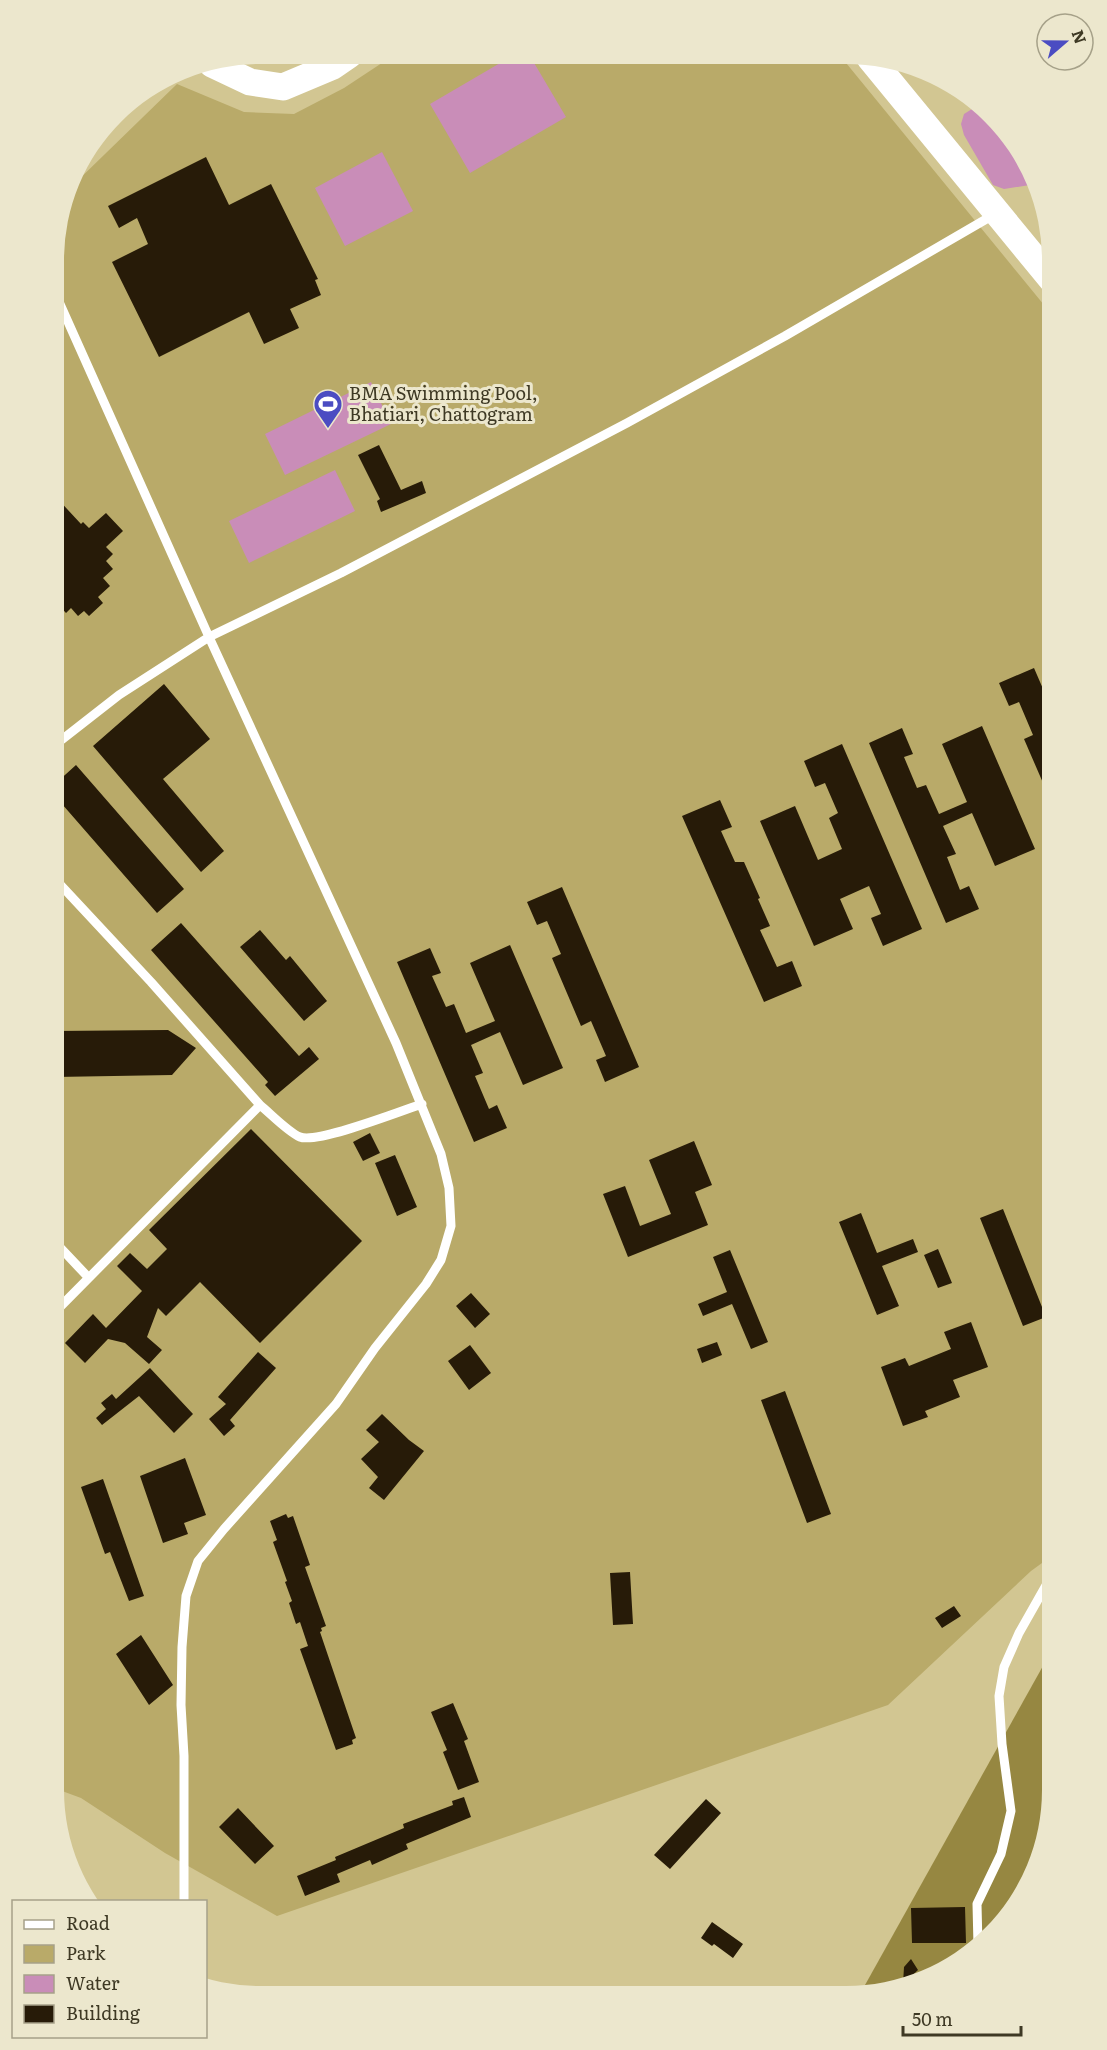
<svg xmlns="http://www.w3.org/2000/svg" width="1107" height="2050" viewBox="0 0 1107 2050" font-family="Literata,serif">
  <style>
    .green { fill: #b9aa69 }
    .forest { fill: #968741 }
    .water { fill: #c98db8 }
    .building { fill: #271b08 }
    .lines { fill: none; stroke-linecap: round; stroke-linejoin: round }
    .service { stroke: #fff; stroke-width: 9 }
    .primary { stroke: #fff; stroke-width: 27 }
    .labels { text-anchor: middle; stroke-width: 6; stroke-linejoin: round; paint-order: stroke }
    .poi-label { font-size: 18px; fill: #3e3924; stroke: #ece7cd; text-anchor: start }
  </style>
  <rect width="100%" height="100%" fill="#d2c692"/>
  <path class="green" d="M394,55L842,58L1053,316V1555L1031,1571L888,1705L277,1916L165,1853L81,1798L54,1788L56,234L69,189L177,84L244,112L294,114L344,88Z"/>
  <path class="forest" d="M1053,1648V1804L1037,1868L1010,1916L962,1961L913,1985L860,1994Z"/>
  <path class="water" d="M512,56H530L566,117L470,173L430,104Z
    M980,104L983,105L1036,184L1004,189L993,185L964,135L961,124L964,114Z
    M382,152L413,211L345,246L315,188Z
    M371,382L391,424L285,475L265,434Z
    M335,470L355,511L249,563L229,521Z"/>
  <path class="building" d="M206,157L229,205L271,184L318,279L315,280L321,295L290,309L299,328L264,344L249,312L159,357L112,262L148,244L137,218L119,228L108,206Z
    M379,445L401,490L422,481L426,493L381,512L377,501L380,499L358,455Z
    M55,496L81,524L83,522L89,528L106,513L123,531L106,547L113,554L106,561L113,569L103,578L110,586L98,597L103,603L89,616L84,611L78,616L71,608L66,613L55,601Z
    M1034,668L1053,712V806L1024,739L1033,735L1019,702L1009,706L999,683Z
    M164,684L210,739L163,779L224,851L201,872L93,746Z
    M982,726L1035,849L995,866L972,813L943,826L956,854L947,857L960,890L969,886L979,909L946,923L869,743L902,728L913,754L904,757L917,788L926,785L939,814L967,802L942,744Z
    M842,744L922,929L883,946L871,918L881,914L869,886L840,899L853,929L814,946L760,821L795,806L818,860L842,849L829,818L838,813L825,783L815,787L804,761Z
    M76,765L184,889L157,913L55,796V784Z
    M720,800L732,827L721,831L735,862H744L760,898L758,899L770,926L760,930L777,967L792,961L802,986L764,1002L682,816Z
    M562,887L639,1067L605,1082L596,1060L606,1056L591,1021L581,1026L552,958L561,954L547,921L537,925L527,902Z
    M181,923L299,1056L309,1047L319,1059L275,1096L265,1085L268,1082L151,950Z
    M260,930L286,960L290,956L327,1001L304,1021L240,947Z
    M510,945L563,1068L523,1085L500,1032L471,1045L483,1073L475,1076L489,1109L497,1105L507,1128L474,1142L397,962L430,948L441,973L432,976L446,1007L454,1004L466,1033L495,1021L470,963Z
    M168,1030L196,1048L172,1075L55,1077V1031Z
    M251,1129L362,1241L260,1343L200,1282L166,1316L158,1308L147,1337L162,1350L149,1364L125,1343L108,1339L85,1363L65,1343L93,1314L106,1328L142,1291L117,1266L130,1253L147,1269L167,1249L149,1230Z
    M370,1133L380,1153L363,1161L353,1142Z
    M694,1141L712,1185L695,1192L708,1225L628,1257L603,1194L625,1186L640,1226L671,1214L649,1160Z
    M395,1155L417,1207L397,1216L375,1163Z
    M1003,1209L1046,1317L1023,1326L980,1218Z
    M861,1213L877,1253L913,1239L918,1252L882,1266L899,1306L877,1315L839,1222Z
    M938,1249L952,1283L938,1288L924,1255Z
    M730,1250L768,1342L751,1349L732,1304L703,1316L698,1304L727,1292L713,1257Z
    M471,1293L490,1314L475,1328L456,1306Z
    M971,1322L988,1367L953,1380L960,1397L925,1411L928,1417L903,1426L881,1367L905,1358L909,1366L951,1349L944,1332Z
    M717,1342L722,1355L702,1363L697,1349Z
    M470,1345L491,1373L469,1390L448,1361Z
    M258,1352L276,1368L230,1420L235,1426L224,1436L209,1419L226,1404L218,1397Z
    M150,1368L193,1414L174,1433L139,1396L102,1425L96,1418L106,1409L101,1403L112,1394L116,1399Z
    M785,1391L831,1514L807,1523L761,1400Z
    M382,1414L409,1440L424,1451L384,1500L369,1488L378,1477L361,1459L379,1442L366,1430Z
    M185,1458L206,1515L184,1523L188,1534L163,1543L140,1476Z
    M103,1479L144,1596L129,1601L110,1552L105,1554L81,1487Z
    M286,1514L288,1518L293,1516L310,1565L305,1567L326,1626L321,1628L322,1631L320,1632L356,1738L352,1740L353,1744L336,1750L300,1649L308,1646L300,1622L296,1624L289,1603L292,1601L285,1582L287,1581L273,1542L277,1540L270,1521Z
    M630,1572L633,1624L613,1625L610,1573Z
    M954,1606L961,1616L942,1628L935,1618Z
    M141,1635L173,1685L149,1705L116,1654Z
    M453,1703L468,1739L464,1741L479,1782L458,1790L443,1752L447,1750L431,1712Z
    M464,1797L471,1817L406,1844L408,1849L372,1865L370,1860L337,1874L340,1882L305,1896L297,1876L336,1860L335,1857L404,1828L403,1824L453,1805L452,1801Z
    M706,1799L721,1813L670,1869L654,1855Z
    M238,1808L274,1846L255,1864L219,1827Z
    M965,1907L966,1943H912L911,1908Z
    M712,1922L743,1944L733,1958L714,1944L712,1946L701,1938Z
    M911,1959L918,1970L903,1984L904,1967Z"/>
  <g class="lines">
    <path class="service" d="M56,295L209,637L396,1043L441,1154L449,1188L451,1226L441,1260L426,1284L375,1348L336,1404L224,1529L198,1561L186,1596L182,1647L181,1705L184,1756V1902
      M55,745L119,695L209,637L341,573L627,423L785,336L995,214
      M260,1105C271,1114 288,1132 300,1137C317,1144 401,1111 422,1104
      M55,1242L88,1277
      M55,1312L260,1105L151,982L55,879
      M978,1946L977,1904L1001,1854L1011,1811L1002,1744L999,1696L1004,1667L1019,1633L1053,1573"/>
    <path class="primary" d="M870,58L1053,281
      M212,64L250,82L283,87L333,66L349,55"/>
  </g>
  <defs>
    <g id="stadium-pin" transform="scale(1.5)"><path d="M0 17L-7.5 6A9.5 9.5 0 1 1 7.5 6Z" fill="#4b4cc2" stroke="#ece7cd"/><path d="M0-5a6.5 5 0 1 0 0 10a6.5 5 0 1 0 0-10ZM-3.5-1.8h7v3.6h-7Z" fill="#fff"/></g>
  </defs>
  <g fill-rule="evenodd">
    <use href="#stadium-pin" x="328" y="404"/>
  </g>
  <g class="labels">
    <g class="poi-label">
      <text x="349" y="400">BMA Swimming Pool,<tspan x="349" dy="21">Bhatiari, Chattogram</tspan></text>
    </g>
  </g>
  <path d="M0 0H1107V2050H0ZM260 64H846A196 196 0 0 1 1042 260V1790A196 196 0 0 1 846 1986H260A196 196 0 0 1 64 1790V260A196 196 0 0 1 260 64Z" fill="#ece7cd" fill-rule="evenodd"/>
  <rect x="12" y="1900" width="195" height="138" fill="#ece7cd" stroke="#a6a189" stroke-width="1.5"/>
  <rect x="24" y="1920" width="30" height="9" fill="#ffffff" stroke="#a6a189" stroke-width="1.5"/>
  <text x="66" y="1930" font-size="18" fill="#3e3924">Road</text>
  <rect x="24" y="1945" width="30" height="18" fill="#b9aa69" stroke="#a6a189" stroke-width="1.5"/>
  <text x="66" y="1960" font-size="18" fill="#3e3924">Park</text>
  <rect x="24" y="1975" width="30" height="18" fill="#c98db8" stroke="#a6a189" stroke-width="1.5"/>
  <text x="66" y="1990" font-size="18" fill="#3e3924">Water</text>
  <rect x="24" y="2005" width="30" height="18" fill="#271b08" stroke="#a6a189" stroke-width="1.5"/>
  <text x="66" y="2020" font-size="18" fill="#3e3924">Building</text>
  <g transform="translate(1065 42) rotate(70)"><circle r="28" fill="#ece7cd" stroke="#a6a189" stroke-width="1.5"/>
  <path d="M0-4.5L10 22L0 15L-10 22Z" fill="#4b4cc2"/>
  <text y="-9" font-size="16" font-weight="bold" text-anchor="middle" fill="#3e3924">N</text>
  </g>
  <path d="M903 2026v9h118v-9" fill="none" stroke="#3e3924" stroke-width="3"/>
  <text x="912" y="2026" font-size="18" fill="#3e3924" stroke="#ece7cd" stroke-width="4.5" paint-order="stroke">50 m</text>
</svg>
